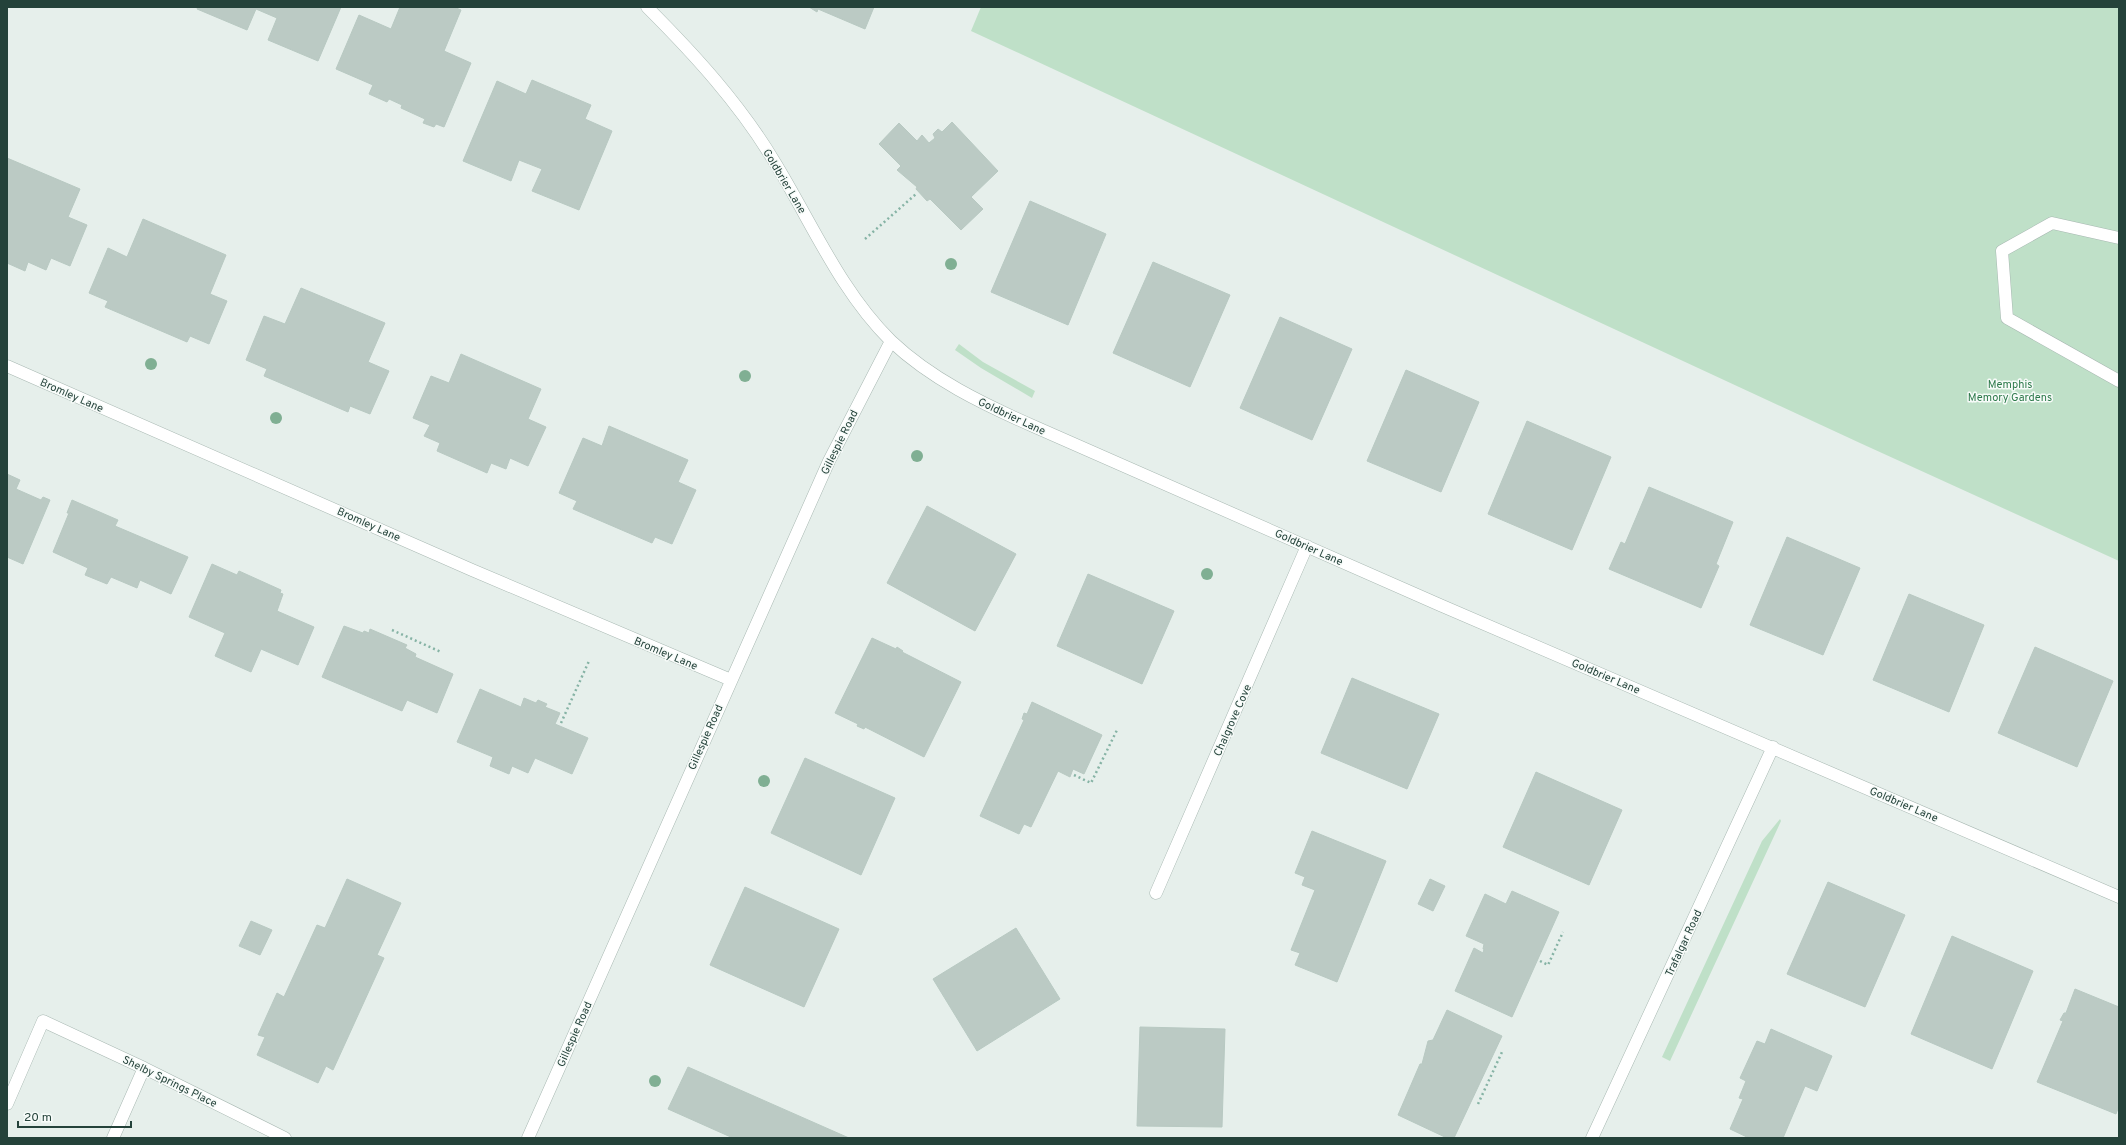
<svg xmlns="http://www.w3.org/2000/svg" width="2126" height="1145" viewBox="0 0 2126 1145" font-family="Overpass,sans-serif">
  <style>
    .green { fill: #bfe0c8 }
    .building { fill: #bbcac4; stroke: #b8c9c2 }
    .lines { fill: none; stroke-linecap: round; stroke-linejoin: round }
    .minor-casing { stroke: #a8b8b2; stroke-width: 13 }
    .path { stroke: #86b3a5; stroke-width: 2.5; stroke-dasharray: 2 3; stroke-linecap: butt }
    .minor { stroke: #fff; stroke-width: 12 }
    .tree { fill: #80af93 }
    .labels { text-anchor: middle; stroke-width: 3; stroke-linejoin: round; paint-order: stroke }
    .street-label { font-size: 11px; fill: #24423a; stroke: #f7fbf9 }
    .park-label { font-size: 11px; fill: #2d7a4b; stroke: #f7fbf9 }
  </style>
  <rect width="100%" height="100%" fill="#e6efeb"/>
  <path class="green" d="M981,7H2119V561L1860,443L971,31Z
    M959,344L983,362L1035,391L1032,398L981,368L955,350Z
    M1780,819L1781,821L1670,1061L1662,1057L1762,841Z"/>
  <path class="building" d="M198,7H341L318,61L268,40L277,18L256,9L247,30L197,9Z
    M400,7H454L461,10L444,51L471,63L444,127L436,124L434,127L423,123L425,119L401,108L402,105L389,99L387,102L369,94L373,85L336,69L359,15L391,29Z
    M809,7H874L865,29L818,9L817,12Z
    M532,80L591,105L585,119L612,131L579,210L532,191L542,169L519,160L511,181L463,161L497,81L526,94Z
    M952,122L998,171L971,197L983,209L961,230L930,199L927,201L916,189L917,187L897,170L901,166L879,144L899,123L917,141L922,135L929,143L935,138L933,134L938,129L942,132Z
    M7,158L80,189L68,217L87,225L70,266L51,258L46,270L28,262L25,271L7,263Z
    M1030,201L1106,234L1068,325L991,292Z
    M143,219L226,255L210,294L227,301L209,344L190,336L187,342L105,307L108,301L89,293L108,248L127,257Z
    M1153,262L1230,295L1190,387L1113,353Z
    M301,288L385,323L368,362L389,371L370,414L350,406L348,412L264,376L267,369L246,360L264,316L285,324Z
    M1280,317L1352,349L1312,440L1240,408Z
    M461,354L541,389L528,419L546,427L528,466L510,458L506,469L491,463L487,473L437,451L440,443L424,436L430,425L413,418L431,376L449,383Z
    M1406,370L1479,402L1441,492L1367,461Z
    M1527,421L1611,457L1572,550L1488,514Z
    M609,426L688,460L678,482L696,490L672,544L655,537L652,543L573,509L577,501L559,493L583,438L602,446Z
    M7,474L20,480L16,489L41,500L43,497L50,500L23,564L7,557Z
    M1649,487L1733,522L1716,564L1719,566L1701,608L1609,569L1621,542L1625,544Z
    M72,500L118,520L115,526L188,557L171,594L140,580L137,588L111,577L107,584L85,575L88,568L53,552L69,513H67Z
    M927,506L1016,554L975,631L887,583Z
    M1787,537L1860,568L1823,655L1750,625Z
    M212,564L237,575L239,571L281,590L280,593L283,594L277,611L314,627L298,665L261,649L251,672L215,656L225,633L189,617Z
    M1088,574L1174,611L1142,684L1057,646Z
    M1909,594L1984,625L1949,712L1873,680Z
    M344,626L363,633L364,631L369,633L370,629L407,645L405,648L416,654L415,657L453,674L437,713L407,700L402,711L322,677Z
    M872,638L896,649L897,647L903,651L902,652L961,682L924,757L865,727L864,729L857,726L858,724L835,713Z
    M2035,647L2113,681L2077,767L1998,733Z
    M1352,678L1439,714L1407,789L1321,753Z
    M480,689L521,707L524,698L536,703L538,700L547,704L545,707L560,713L555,724L588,738L572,774L535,758L528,773L512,766L509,774L490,766L493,757L457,742Z
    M1032,702L1102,735L1084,774L1073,769L1070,777L1058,771L1031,827L1024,824L1019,834L980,816L1024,720L1022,719L1024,713L1027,714Z
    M805,758L895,798L861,875L771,833Z
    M1536,772L1622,810L1589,885L1503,847Z
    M1312,831L1386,861L1337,982L1295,965L1300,953L1291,950L1315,890L1302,885L1305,877L1295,873Z
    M347,879L401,903L377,955L384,958L333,1070L326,1066L318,1083L257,1055L265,1037L258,1035L277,993L284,997L317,925L325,928Z
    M1430,879L1445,886L1433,911L1418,904Z
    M1828,882L1905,915L1865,1007L1787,974Z
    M745,887L839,929L804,1007L710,965Z
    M1512,891L1559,912L1512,1017L1455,991L1474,948L1483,953L1484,949H1483L1484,944L1466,936L1485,894L1506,904Z
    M251,921L272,930L260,955L239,946Z
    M1016,928L1060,999L977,1051L933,979Z
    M1952,936L2033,971L1992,1069L1911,1034Z
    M2075,989L2119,1007V1106L2116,1114L2037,1082L2063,1021L2060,1020L2064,1013H2066Z
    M1447,1010L1502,1036L1454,1138H1447L1398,1115L1420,1064H1422L1428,1041L1433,1040Z
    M1140,1027L1225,1029L1222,1127L1137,1126Z
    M1771,1029L1832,1056L1817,1091L1805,1086L1783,1138H1749L1730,1129L1743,1099L1739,1098L1746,1081L1740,1078L1757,1041L1765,1044Z
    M688,1067L849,1138H733L668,1109Z"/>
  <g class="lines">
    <g class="minor-casing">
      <path id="minor" d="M647,7C694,54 739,103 774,161C811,221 840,291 891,341C931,379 983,404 1033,426L1440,605L2119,897
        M2119,238L2052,223L2002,251L2007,318L2119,381
        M7,366L472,570L731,680
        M1156,893L1307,546
        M7,1104L43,1021L144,1068L285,1138
        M113,1138L144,1068
        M528,1138L829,461L891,341
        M1592,1138L1773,747"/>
    </g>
    <path class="path" d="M865,239L916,194
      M392,630L441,652
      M561,723L589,661
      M1074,775L1091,783L1118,728
      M1540,961L1548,965L1563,932
      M1478,1104L1502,1052"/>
    <use href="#minor" class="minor"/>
  </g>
  <g class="tree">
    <circle cx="951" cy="264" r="6"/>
    <circle cx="151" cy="364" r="6"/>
    <circle cx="745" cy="376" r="6"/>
    <circle cx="276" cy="418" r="6"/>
    <circle cx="917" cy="456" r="6"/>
    <circle cx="1207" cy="574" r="6"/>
    <circle cx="764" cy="781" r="6"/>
    <circle cx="655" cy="1081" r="6"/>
  </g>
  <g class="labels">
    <g class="street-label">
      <text transform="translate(785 181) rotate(59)" y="4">Goldbrier Lane</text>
      <text transform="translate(72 395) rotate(24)" y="4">Bromley Lane</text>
      <text transform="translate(1012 416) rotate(25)" y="4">Goldbrier Lane</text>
      <text transform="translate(839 442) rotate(-64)" y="4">Gillespie Road</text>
      <text transform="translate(369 524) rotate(24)" y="4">Bromley Lane</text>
      <text transform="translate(1309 547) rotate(24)" y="4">Goldbrier Lane</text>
      <text transform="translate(666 653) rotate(23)" y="4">Bromley Lane</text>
      <text transform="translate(1606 676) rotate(23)" y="4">Goldbrier Lane</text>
      <text transform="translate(1232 720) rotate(-66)" y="4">Chalgrove Cove</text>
      <text transform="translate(705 737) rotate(-66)" y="4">Gillespie Road</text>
      <text transform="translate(1904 804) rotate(23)" y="4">Goldbrier Lane</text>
      <text transform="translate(1683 943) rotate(-65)" y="4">Trafalgar Road</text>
      <text transform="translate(574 1034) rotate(-66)" y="4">Gillespie Road</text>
      <text transform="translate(170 1081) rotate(26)" y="4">Shelby Springs Place</text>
    </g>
    <g class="park-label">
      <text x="2010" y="388">Memphis<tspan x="2010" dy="13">Memory Gardens</tspan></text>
    </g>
  </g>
  <rect width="2126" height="1145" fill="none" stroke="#24423a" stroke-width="16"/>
  <path d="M18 1121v6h113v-6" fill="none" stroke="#24423a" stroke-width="2"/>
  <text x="24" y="1121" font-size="12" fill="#24423a" stroke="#f7fbf9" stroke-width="3" paint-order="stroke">20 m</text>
</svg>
